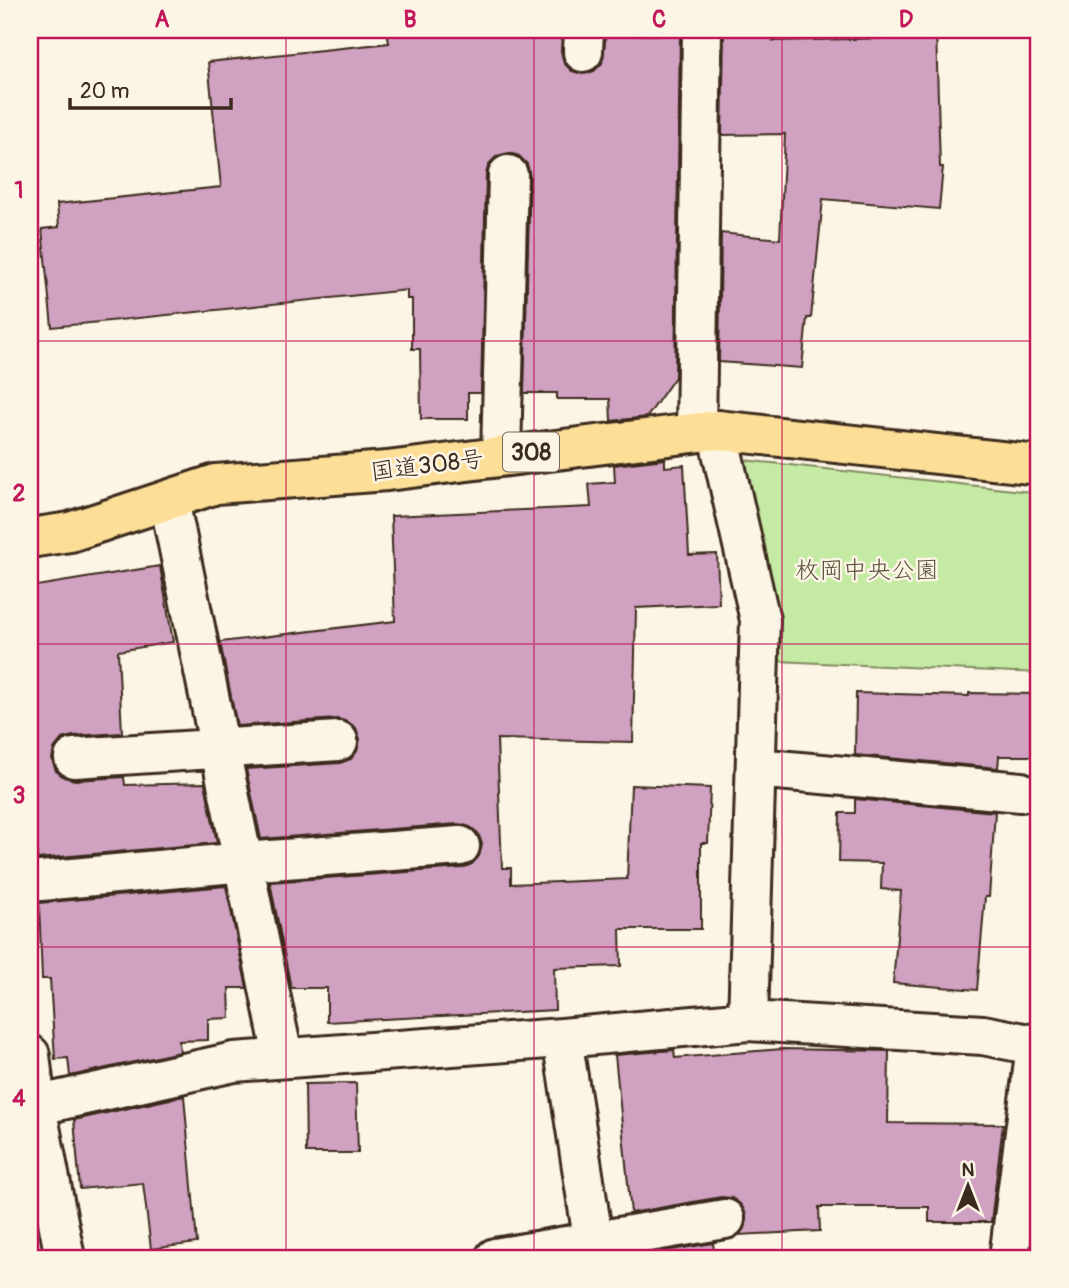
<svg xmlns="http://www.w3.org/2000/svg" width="1069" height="1288" viewBox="0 0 1069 1288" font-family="Pangolin,'Klee One',sans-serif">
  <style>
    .green { fill: #c5eaa3; stroke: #808a60; stroke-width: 2 }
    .building { fill: #d0a1c1; stroke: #3b2a1e; stroke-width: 2 }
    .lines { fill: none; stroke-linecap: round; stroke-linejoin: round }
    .minor-casing { stroke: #3b2a1e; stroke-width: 44 }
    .highway-casing { stroke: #3b2a1e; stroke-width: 44 }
    .minor { stroke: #fcf5e5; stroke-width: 38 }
    .highway { stroke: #fcde96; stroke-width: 38 }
    .grid { fill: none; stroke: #c2185b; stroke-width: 2; stroke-opacity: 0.55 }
    .labels { text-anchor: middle; stroke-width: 5; stroke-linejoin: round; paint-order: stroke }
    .shield { fill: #fcf5e5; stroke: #75675a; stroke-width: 2 }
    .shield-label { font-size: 23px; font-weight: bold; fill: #3b2a1e }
    .street-label { font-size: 24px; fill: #3b2a1e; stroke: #fcf5e5 }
    .park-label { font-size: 24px; fill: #575039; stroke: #fcf5e5 }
    .neatline { fill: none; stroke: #c2185b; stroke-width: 2.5 }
    .grid-label { font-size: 23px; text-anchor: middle; font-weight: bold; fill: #c2185b }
  </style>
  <rect width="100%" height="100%" fill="#fcf5e5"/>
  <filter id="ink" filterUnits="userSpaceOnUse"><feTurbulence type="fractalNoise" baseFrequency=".0143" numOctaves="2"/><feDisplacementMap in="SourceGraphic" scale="14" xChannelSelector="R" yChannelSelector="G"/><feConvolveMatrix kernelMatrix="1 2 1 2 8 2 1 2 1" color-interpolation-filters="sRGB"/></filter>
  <g filter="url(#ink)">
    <path class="green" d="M744,460L1039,493V673L777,661L772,604Z"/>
    <path class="building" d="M387,30H553V33H562L561,51L564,63L572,71L583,74L594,71L602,63L606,34L680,35L675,377L647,417L611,421L610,399H557V393H524L530,176L527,164L519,156L509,153L497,156L489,164L486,174L481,393H468V419H421L420,349H412V299H407V290L52,327L42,229L59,227L57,204L221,187L208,62L389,43Z
      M726,30H772L773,41L892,38V30H936L940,167H943L939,209L823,199L811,318H807L802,368L719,362L721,233L780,239L785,134L722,135L724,35H727Z
      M665,459V467L684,465L689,555L717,554L719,604L636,608L633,742L497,739L502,868H511V884L627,879L631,785L710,788L708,843H701V929H620L621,966L554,968L555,1010L327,1022V988H291L270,882L462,868L472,864L479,856L482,844L478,833L470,827L458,824L261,839L246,769L340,763L351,759L357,751L360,739L356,728L348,722L337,719L237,726L220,642L395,621L391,516L591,507L589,484L615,482L614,465Z
      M160,566L173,642L118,651L122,733L73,736L62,739L54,749L52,760L56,771L64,777L75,780L124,777L125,785L205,783L217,843L37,859V849L30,850V587Z
      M856,693L969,696V693L1035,694V756H999L998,768L855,755Z
      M855,799L995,812L989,897H985L977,990L893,983L901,891L881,889L882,863L839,862L840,813H855Z
      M226,886L247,988H229L230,1018L208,1019V1040L179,1041L180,1052L70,1076L68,1058L55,1059L50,979H42L39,903Z
      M782,1049L889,1051L888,1123L1003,1124L991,1222H929V1207H819L820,1231L739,1235L746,1226V1215L741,1205L732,1198L721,1197L631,1213L615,1055L674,1050L675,1058Z
      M356,1083L358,1153H306L305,1084Z
      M184,1096L197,1243L151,1249L143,1183L80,1189L74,1120Z
      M713,1243L715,1258H636V1256Z"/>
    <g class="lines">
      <g class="minor-casing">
        <path id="minor" d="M583,52L584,30
          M717,430L760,620L748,1021
          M696,432L702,30
          M501,456L508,175
          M169,500L283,1057
          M74,758L338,741
          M756,768L1021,792
          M30,882L244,862L460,846
          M562,1038L596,1258
          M30,1055L36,1106L65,1258
          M30,1107L234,1062L562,1038L748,1021L983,1035L1039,1046
          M495,1258L725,1219
          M1009,1258L1036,1046"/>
      </g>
      <g class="highway-casing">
        <path id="highway" d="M30,538L70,532L216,484L387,471L717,430L1039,465"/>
      </g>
      <use href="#minor" class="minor"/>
      <use href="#highway" class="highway"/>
    </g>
  </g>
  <path class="grid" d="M286,30V1258M534,30V1258M782,30V1258M30,341H1039M30,644H1039M30,947H1039"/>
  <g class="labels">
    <rect class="shield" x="503" y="432.5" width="56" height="39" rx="5"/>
    <g class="shield-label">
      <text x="531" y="460">308</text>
    </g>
    <g class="street-label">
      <text transform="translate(427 465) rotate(-7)" y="8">国道308号</text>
    </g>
    <g class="park-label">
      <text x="867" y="578">枚岡中央公園</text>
    </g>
  </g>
  <rect width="1069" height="1288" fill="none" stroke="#fcf5e5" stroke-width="77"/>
  <g transform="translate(968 1186)" stroke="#fcf5e5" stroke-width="5" paint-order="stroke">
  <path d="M0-5L12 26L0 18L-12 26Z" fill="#3b2a1e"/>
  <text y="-10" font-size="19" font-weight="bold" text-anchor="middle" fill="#3b2a1e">N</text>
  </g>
  <path d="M70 98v10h161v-10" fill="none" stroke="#3b2a1e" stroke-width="3.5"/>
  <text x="80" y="98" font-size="21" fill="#3b2a1e" stroke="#fcf5e5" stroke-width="5" paint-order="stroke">20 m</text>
  <rect x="38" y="38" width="992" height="1212" class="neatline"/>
  <g class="grid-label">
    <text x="162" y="27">A</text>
    <text x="410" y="27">B</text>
    <text x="659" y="27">C</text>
    <text x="906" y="27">D</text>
    <text x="19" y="198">1</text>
    <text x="19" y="501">2</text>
    <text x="19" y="803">3</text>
    <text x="19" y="1106">4</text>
  </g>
</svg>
